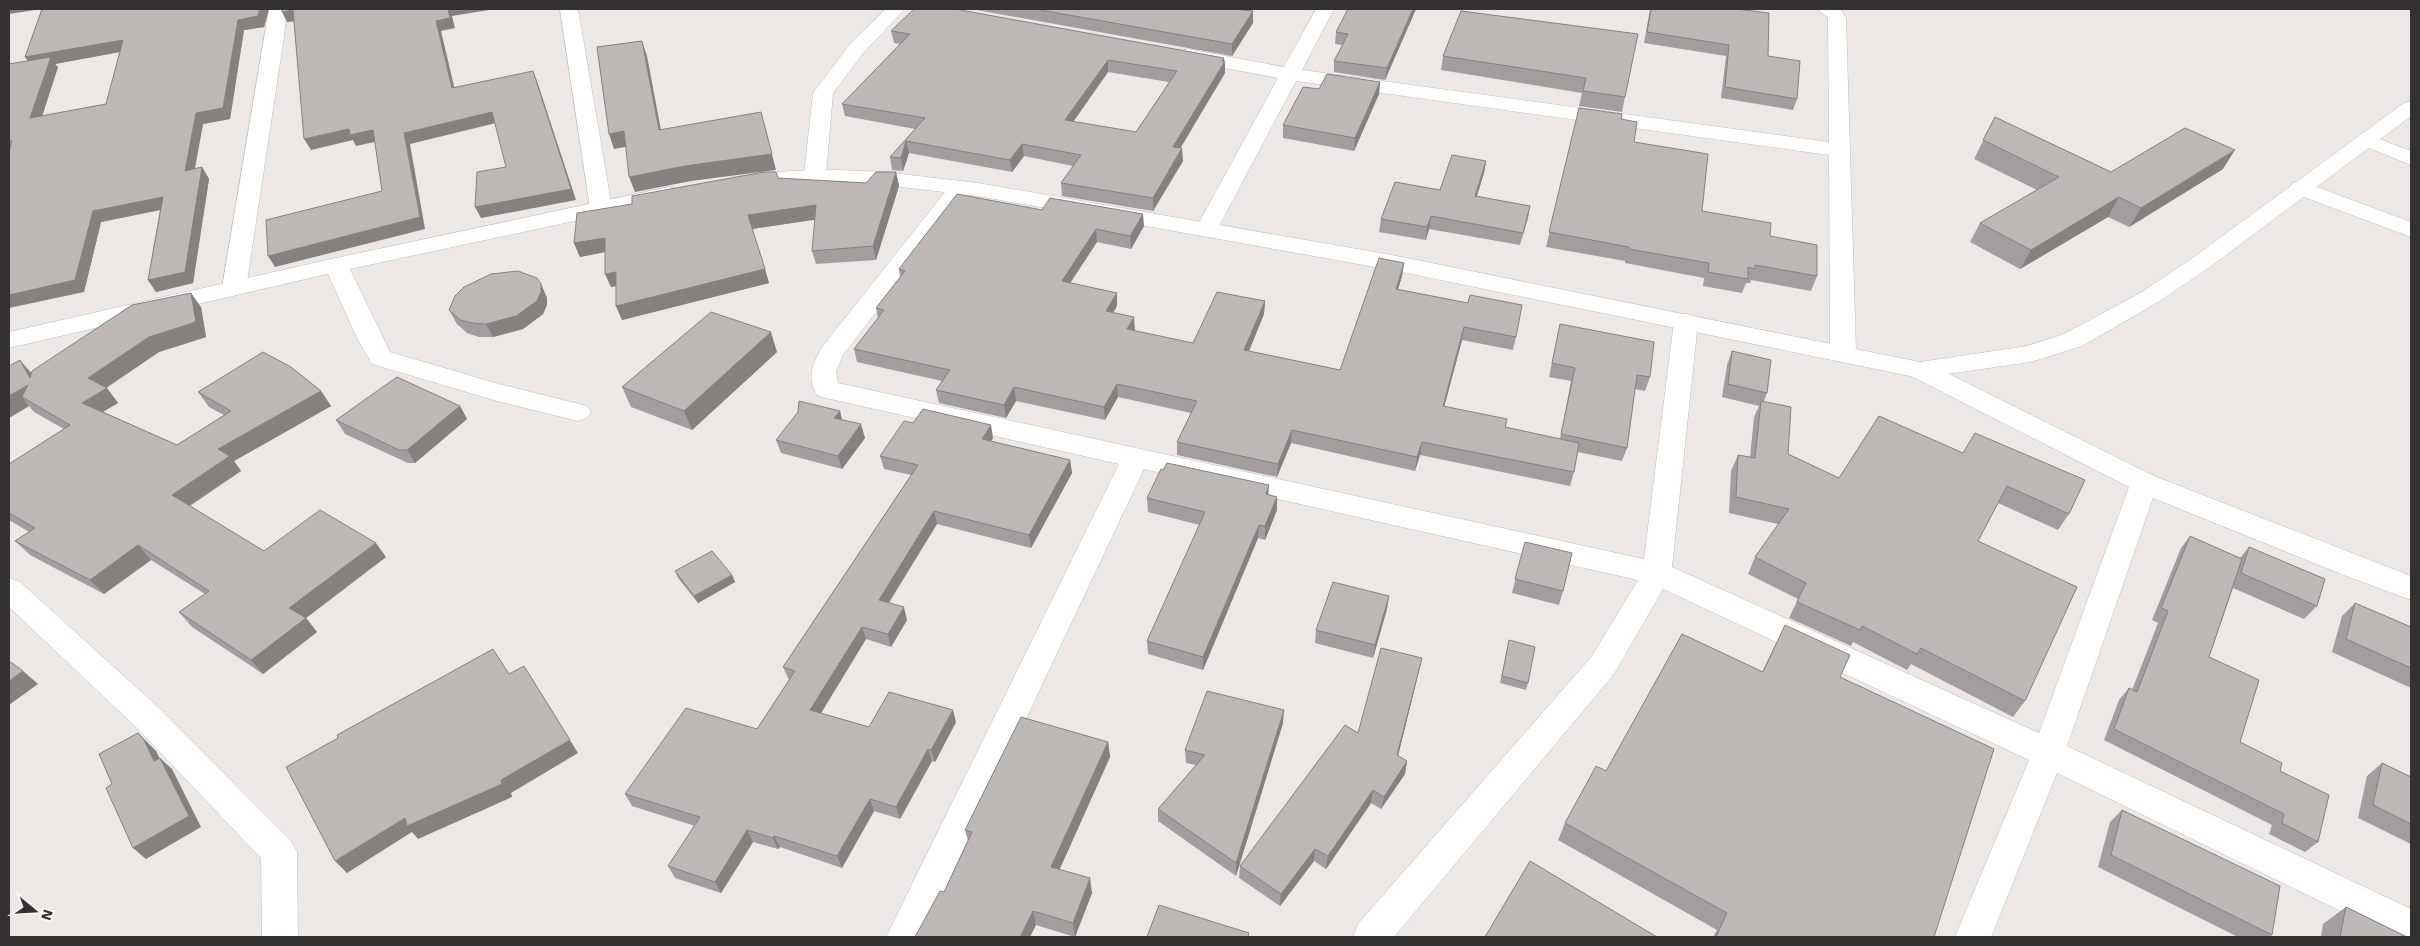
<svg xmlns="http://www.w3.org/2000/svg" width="2420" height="946" viewBox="0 0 2420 946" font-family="'Work Sans',sans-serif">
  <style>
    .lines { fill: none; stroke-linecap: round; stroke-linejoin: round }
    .street-casing { stroke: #c0bcba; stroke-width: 1 }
    .secondary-casing { stroke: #c0bcba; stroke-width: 1 }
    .street { fill: #fff; fill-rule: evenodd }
    .secondary { fill: #fff; fill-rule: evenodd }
    .wall { fill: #a29e9d; fill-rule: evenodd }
    .shaded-wall { fill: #84817f }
    .building { fill: #bcb8b6; stroke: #84817f; fill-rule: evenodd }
  </style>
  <rect width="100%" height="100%" fill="#ece8e6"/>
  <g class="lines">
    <g class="street-casing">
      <path id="street" d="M269,9H287L284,36L246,288L242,293L234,295L226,293L222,288Z
        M560,9H578L612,208L609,213L601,215L593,213L590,208Z
        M886,9H905L864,52L833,93L826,175L823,180L815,181L807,180L804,175L813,93L850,44Z
        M1316,9H1334L1302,70L1829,142L1828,18L1817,9L1841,10L1846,18L1856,353L1852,359L1843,361L1834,359L1830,353L1829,155L1296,81L1218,228L1215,233L1207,235L1199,233L1196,228L1278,78L1188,61L1181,59L1178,55L1181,51L1188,49L1284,67Z
        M2366,134L2411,151V165L2359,144L2356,140L2359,136Z
        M960,181L968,183L971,188L843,355L836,371L838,383L1644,559L1674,322L1677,316L1686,314L1695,316L1698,322L1672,567L2039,733L2129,487L1911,376L1907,370L1911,364L1920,362L1929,364L2154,476L2411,576V600L2341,574L2153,498L2067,746L2411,909V937H2394L2057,773L1991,937H1955L2029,760L1663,589L1614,674L1394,937H1353L1358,924L1592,656L1638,580L1144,469L923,937H886L1119,464L826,398L817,395C806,378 813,362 823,346L952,183Z
        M2301,181L2411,222V237L2293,193L2290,188L2293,183Z
        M336,258L344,260L348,265L390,352L499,384L587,406L591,412L587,418L578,421L497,401L372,364L357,338L324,265L328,260Z
        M9,578L20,582L159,708L291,841L297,852L298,937H262L261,858L136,727L9,607Z"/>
    </g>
    <g class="secondary-casing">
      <path id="secondary" d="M2411,101V116L2210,267L2158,302L2082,346L2030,362L1920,378L1392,270L978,196L884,185L837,182L789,184L741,188L733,187L730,182L733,177L741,176L789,171L837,170L884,172L978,183L1392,255L1920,362L2027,346L2064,334L2142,292L2194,257L2404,103Z
        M669,187L677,189L680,194L677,199L336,272L9,348V332L336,258Z"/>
    </g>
    <use href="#street" class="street"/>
    <use href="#secondary" class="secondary"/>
  </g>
  <path class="wall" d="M42,9H269L264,27L244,30L230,119L203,124L195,169L202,167L209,179L193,283L156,292L148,280L160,210L101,222L84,292L10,148L9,147V64L28,61L25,57ZM120,52L106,104L42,116L58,67L55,64Z
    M971,9H1235L1253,11V23L1232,56Z
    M1416,9L1385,80L1334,72V61L1343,45L1335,44L1336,32Z
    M1650,9H1736L1797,99L1793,110L1721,98L1726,56L1644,43Z
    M1461,11L1625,97L1622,112L1579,106L1582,93L1441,70L1443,56Z
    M891,31L1224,61L1225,73L1180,148L1183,161L1153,211L1062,196L1061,183L1073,166L1024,156L1012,172L909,153L903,171L892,170L890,157L915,129L845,116L842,104L900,44L894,43ZM1108,72L1169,82L1136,132L1073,122Z
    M1380,82L1379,94L1354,151L1283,138V125L1319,89Z
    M1579,108L1621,119L1634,142L1702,211L1817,276L1811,291L1751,280L1750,283H1746L1742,293L1703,286L1704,278L1625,263V261L1546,247Z
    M1995,117L2111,172L2223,169L2129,227L2108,217L2020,269L1970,242L1980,223L2037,190L1974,159Z
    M1486,161L1484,173L1477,196L1530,206L1520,245L1429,229L1426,240L1379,232L1381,219L1440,190Z
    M896,172L899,186L876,260L816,264L812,251L815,219L752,229L769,283L622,320L616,306V286L611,287L605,252L580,257L574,243L778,178L866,183Z
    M1042,210L1144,226L1131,249L1097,242L1070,283L1117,293V306L1113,312L1135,330L1134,331L1193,343L1265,301L1264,314L1249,351L1340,370L1404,263L1402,276L1398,289L1516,337L1513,350L1462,340L1444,406L1505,427L1560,439L1571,381L1549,377L1560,324L1650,377L1645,391L1635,389L1627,448L1622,461L1578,452L1574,472L1570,486L1420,455L1415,471L1291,443L1277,477L1177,455V442L1191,413L1118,397L1105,420L1016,401L1006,418L939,403L936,390L942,381L857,362L854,349L878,318L876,308L900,277L899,269Z
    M541,284L547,298V305L543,314L523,329L493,337H479L467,333L457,324L449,310Z
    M201,307L206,337L159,352L106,388L118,403L103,412L177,445L224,415L209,407L198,392L321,391L331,406L234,461L241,471L190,506L264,551L386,557L306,618L317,632L263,674L192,627L179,612L205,594L151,560L104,594L30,555L15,541L29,532L9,520V464L64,429L34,412L29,406L9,418V366L32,373Z
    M1732,351L1767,393L1764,401L1788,454L1839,478L1879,416L2069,514L2058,530L1998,503L1978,541L2025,701L2013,717L1911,664L1907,670L1853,642L1851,646L1789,618L1798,599L1748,574L1755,557L1778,524L1729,513L1731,471L1738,455L1750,457L1754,417L1759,406L1722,397L1727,365Z
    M777,352L692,430L631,407L622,387Z
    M460,406L467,419L415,463H408L345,434L336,420Z
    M840,411L842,420L865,438L842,469L781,453L776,440Z
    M913,423L993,438L991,441L1070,460L1072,473L1031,548L937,524L889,603L907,620L891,647L866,639L821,713L869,727L956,722L935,762L932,761L900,819L874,811L842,868L780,847L778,849L753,842L721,893L675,878L668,866L695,826L632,806L625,794L757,729L789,680L783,667L911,475L884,469L880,456Z
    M1269,494L1277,510L1265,540L1258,538L1203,670L1148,654L1147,641L1200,525L1148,512L1147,498Z
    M2190,536L2240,558L2249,547L2317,606L2304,619L2233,588L2209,657L2240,742L2280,771L2318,842L2305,852L2269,834L2272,825L2104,740L2119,700L2129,688L2132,690L2158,623L2152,620L2181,548Z
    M1525,542L1563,591L1559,605L1512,593Z
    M675,571L732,575L735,582L698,603L678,578Z
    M2355,603L2411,627V688L2332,652L2342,616Z
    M1387,609L1373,658L1315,643L1316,630Z
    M1785,625L1840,677L1934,937H1713L1717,930L1558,840L1565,823L1606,771L1762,672Z
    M1509,640L1528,683L1526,690L1500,683Z
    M1422,658L1398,756L1407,761L1405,774L1381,809L1371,803L1326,869L1314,861L1280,906L1239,878L1240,866L1358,733Z
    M1283,723L1236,876L1158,821V809L1196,765L1186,763L1185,750Z
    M1108,742L1110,757L1059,870L1092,893L1075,937L1036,925L944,892L968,841L965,830Z
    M2382,763L2411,777V844L2358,818L2367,776Z
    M2122,810L2272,935L2268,937H2238L2098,867L2110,822Z
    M2346,907L2407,937H2321L2323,924Z"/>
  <path class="shaded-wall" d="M9,9H42L9,14Z
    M260,9H269L264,27L244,30L230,119L203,124L192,182L185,171L196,113L238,20Z
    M448,9H495L452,16L455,28L441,31L457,99L452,88L436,21Z
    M1413,9H1416L1385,80L1387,68Z
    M293,10L298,21L287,22L282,12Z
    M1253,11V23L1232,56V44Z
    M123,40L130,50L55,64L58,67L38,129L30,118L33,68L25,57Z
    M642,41L647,56L664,146L659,130Z
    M1224,58V64L1225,61V73L1174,159L1173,147Z
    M1108,60V72L1066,132L1065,120Z
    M533,71L537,81L576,200L481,218L475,207L571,189Z
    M1380,82L1379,94L1354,151L1355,138Z
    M492,112L496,123L410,144L425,229L275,267L268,256L420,217L404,133Z
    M761,112L776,170L691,181L635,192L629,177Z
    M349,129L373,130L379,141L356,146L353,140L311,150L304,139Z
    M624,131L630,146L614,149L609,134Z
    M906,141L909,153L903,171L901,158Z
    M1022,144L1024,156L1012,172L1010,160Z
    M1182,148L1183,161L1153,211V198Z
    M2235,150L2223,169L2129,227L2141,208Z
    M1486,161L1484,173L1473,208L1475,196Z
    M202,167L209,179L193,283L156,292L148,280Z
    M896,172L899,186L876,260L873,246Z
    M163,197L170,208L101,222L84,292L9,308V295L93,211Z
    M2119,197L2108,217L2020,269L2031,250Z
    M816,205L820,219L752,229L748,215Z
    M1530,206L1528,218L1520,245L1523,233Z
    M1143,214L1144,226L1131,249L1130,236Z
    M1431,216L1429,229L1426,240L1427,227Z
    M1096,229L1097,242L1063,294L1062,281Z
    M605,238L610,251L580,257L574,243Z
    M1404,263L1402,276L1394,302L1396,289Z
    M765,269L769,283L622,320L616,306Z
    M616,272L621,285L611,287L605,274Z
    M541,284L547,298V305L543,314L523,329L493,337L486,324Z
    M191,293L201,307L206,337L159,352L100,392L88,378Z
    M1117,293V306L1107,324L1106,311Z
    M1265,301L1264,314L1244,363V350Z
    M1134,317L1135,330L1128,342L1127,329Z
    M1464,327L1462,340L1441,419L1443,406Z
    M771,332L777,352L692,430L684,411Z
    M20,360L32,374L30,378Z
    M1117,384L1118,397L1105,420L1104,407Z
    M28,385L22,397L29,406L9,418V396Z
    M1014,387L1016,401L1006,418L1004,405Z
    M107,388L118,403L94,417L82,403Z
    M321,391L331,406L234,461L241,471L184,509L172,495L218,449Z
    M460,406L467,419L415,463L407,450Z
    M840,411L843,425L834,418Z
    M861,424L865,438L842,469L838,456Z
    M991,425L993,438L984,452L982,439Z
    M1292,430L1291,443L1277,477L1278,464Z
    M1422,442L1420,455L1415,471L1417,457Z
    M1070,460L1072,473L1031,548L1029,535Z
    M1269,485L1268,499L1266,494Z
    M1277,497V510L1265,540V526Z
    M934,511L937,524L882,613L879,600Z
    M1259,525L1258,538L1203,670V657Z
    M376,543L386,557L306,618L317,632L263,674L251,660L289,608Z
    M138,545L151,560L104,594L90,580Z
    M732,575L735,582L698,603L694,596Z
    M1389,596L1387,609L1373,658L1375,645Z
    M904,607L907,620L891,647L888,634Z
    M862,627L866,639L815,723L810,710Z
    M1422,658L1419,671L1395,768L1397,755Z
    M524,666L578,753L511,793L512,797L418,839L412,832L347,873L335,861L405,818L501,780Z
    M23,671L38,684L9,705V681Z
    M953,710L956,722L935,762L931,750Z
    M1284,710L1283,723L1236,876V863Z
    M138,733L156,751L166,772L154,761Z
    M1108,742L1110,757L1054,882L1051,867Z
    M928,749L932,761L900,819L896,807Z
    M160,758L172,769L201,827L146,859L133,848Z
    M1407,761L1405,774L1381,809L1384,797Z
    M1373,790L1371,803L1326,869L1328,856Z
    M870,799L874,811L842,868L837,856Z
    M747,830L753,842L721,893L715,882Z
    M774,836L780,847L778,849L773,838Z
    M1315,849L1314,861L1280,906L1281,894Z
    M1090,878L1092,893L1075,937L1073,923Z
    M1033,911L1036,925L1030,937H1020Z"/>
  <path class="building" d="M42,9H260L258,16L238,20L223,108L196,113L185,171L202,167L185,272L148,280L163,197L93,211L75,280L9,295V151L12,141L9,139V64L51,57L30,118L106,104L123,40L25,57Z
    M282,9H448L450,18L436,21L452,88L533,71L571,189L475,207L477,172L506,167L492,112L404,133L420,217L268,256L266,220L382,191L373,130L350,135L349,129L304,139L293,10L282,12Z
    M914,9H955L1224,58L1222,61H1225L1173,147L1182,148L1153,198L1061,183L1081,155L1022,144L1010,160L906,141L901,158L890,157L925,118L842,104L910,34L891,31ZM1108,60L1177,71L1136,132L1065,120Z
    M1035,9H1235L1253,11L1232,44Z
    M1348,9H1413L1387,68L1334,61L1348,34L1336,32Z
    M1651,9H1736L1769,13L1768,56L1800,61L1797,99L1725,87L1729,45L1647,32Z
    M1461,11L1638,34L1625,97L1583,91L1586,78L1443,56Z
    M642,41L659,130L761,112L772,154L685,166L629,177L624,131L609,134L597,47Z
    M1327,74L1380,82L1355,138L1283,125L1303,87L1319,89Z
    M1579,108L1622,114L1621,119L1637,122L1634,142L1708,154L1702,211L1771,223L1770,236L1817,245V276L1755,265V269L1748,267V279L1708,272L1709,263L1629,249V247L1549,232Z
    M1995,117L2111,172L2185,128L2235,150L2141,208L2119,197L2031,250L1980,223L2059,177L1983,140Z
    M1452,155L1486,161L1475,196L1530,206L1523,233L1431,216L1427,227L1381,219L1395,182L1440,190Z
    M764,172H776L778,178L866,183L876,172H896L873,246L812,251L816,205L748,215L765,269L616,306V272L605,274V238L574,243L577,213L632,204V196Z
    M957,194L1042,210L1050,198L1143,214L1130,236L1096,229L1062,281L1117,293L1106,311L1134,317L1127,329L1193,343L1217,292L1265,301L1244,350L1340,370L1379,258L1404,263L1396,289L1468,303L1470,295L1522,305L1516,337L1464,327L1443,406L1507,419L1505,427L1579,443L1574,472L1422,442L1417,457L1292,430L1278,464L1177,442L1197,401L1117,384L1104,407L1014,387L1004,405L936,390L950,370L854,349L884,310L876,308L905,271L899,269Z
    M518,271L537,278L541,284V292L537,301L516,316L486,324L472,323L460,320L449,310L455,296L464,287L491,274Z
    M191,293L196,322L149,337L88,378L107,388L82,403L177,445L231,411L198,392L263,352L291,367L321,391L218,449L230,456L172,495L264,551L320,510L376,543L289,608L306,618L251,660L179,612L209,591L138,545L90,580L15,541L35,528L9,513V464L70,425L22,397L28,385L9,396V366L20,360L30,378L32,371L132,305Z
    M711,312L771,332L684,411L622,387Z
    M1560,324L1654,342L1650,377L1637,375L1627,448L1561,434L1575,368L1552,363Z
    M1732,351L1771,360L1767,393L1728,384Z
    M397,377L460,406L407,450H399L336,420Z
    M799,401L840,411L834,418L861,424L838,456L776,440L798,412Z
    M1761,401L1791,407L1788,454L1839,478L1879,416L1963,453L1975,433L2085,480L2069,514L2007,486L1978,541L2077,587L2025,701L1921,648L1917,654L1862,626L1860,630L1797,602L1806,583L1755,557L1789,509L1736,497L1738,455L1755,458Z
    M923,409L991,425L982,439L1070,460L1029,535L934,511L879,600L904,607L888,634L862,627L810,710L869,727L889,692L953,710L931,750L928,749L896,807L870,799L837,856L774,836L773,838L747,830L715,882L668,866L700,817L625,794L686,708L757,729L795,671L783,667L918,465L880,456L904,421L913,423Z
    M1167,463L1269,485L1266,494L1277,497L1265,526L1259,525L1203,657L1147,641L1205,512L1147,498L1161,469L1163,470Z
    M2190,536L2242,559L2209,657L2259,680L2240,742L2282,763L2280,771L2329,795L2318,842L2282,823L2284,814L2114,729L2129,688L2137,692L2168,611L2161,608Z
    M1525,542L1572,553L1563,591L1515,579Z
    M2249,547L2325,579L2317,606L2241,573Z
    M712,551L732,575L694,596L675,571Z
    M1333,582L1389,596L1375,645L1316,630Z
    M2355,603L2411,627V668L2346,639Z
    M1785,625L1850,655L1840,677L1994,749L1934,937H1716L1727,913L1565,823L1596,766L1606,771L1682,634L1763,672Z
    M1509,640L1535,647L1528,683L1502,676Z
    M1381,648L1422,658L1397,755L1407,761L1384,797L1373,790L1328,856L1315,849L1281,894L1240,866L1345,725L1358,733Z
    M493,649L509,674L524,666L570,740L501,780L502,784L407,826L405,818L335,861L286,767L338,738L337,735Z
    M9,661L23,671L9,681Z
    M1207,691L1284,710L1236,863L1158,809L1205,755L1185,750Z
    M1021,717L1108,742L1051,867L1090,878L1073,923L1033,911L1020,937H915L940,891L944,892L972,832L965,830Z
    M138,733L144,740L154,761L160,758L189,816L133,848L106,788L112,784L99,754Z
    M2382,763L2411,777V824L2373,805Z
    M2122,810L2280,886L2272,935L2111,855Z
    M1530,861L1657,937H1485Z
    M1159,905L1249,933L1248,937H1147Z
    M2346,907L2407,937H2340Z"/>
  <rect width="2420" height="946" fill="none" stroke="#343231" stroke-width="20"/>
  <g transform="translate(35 911) rotate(108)" stroke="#f9f6f3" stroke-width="4" paint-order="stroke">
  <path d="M0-4L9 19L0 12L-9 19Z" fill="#343231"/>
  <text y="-8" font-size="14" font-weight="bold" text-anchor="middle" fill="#343231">N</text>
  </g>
</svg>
